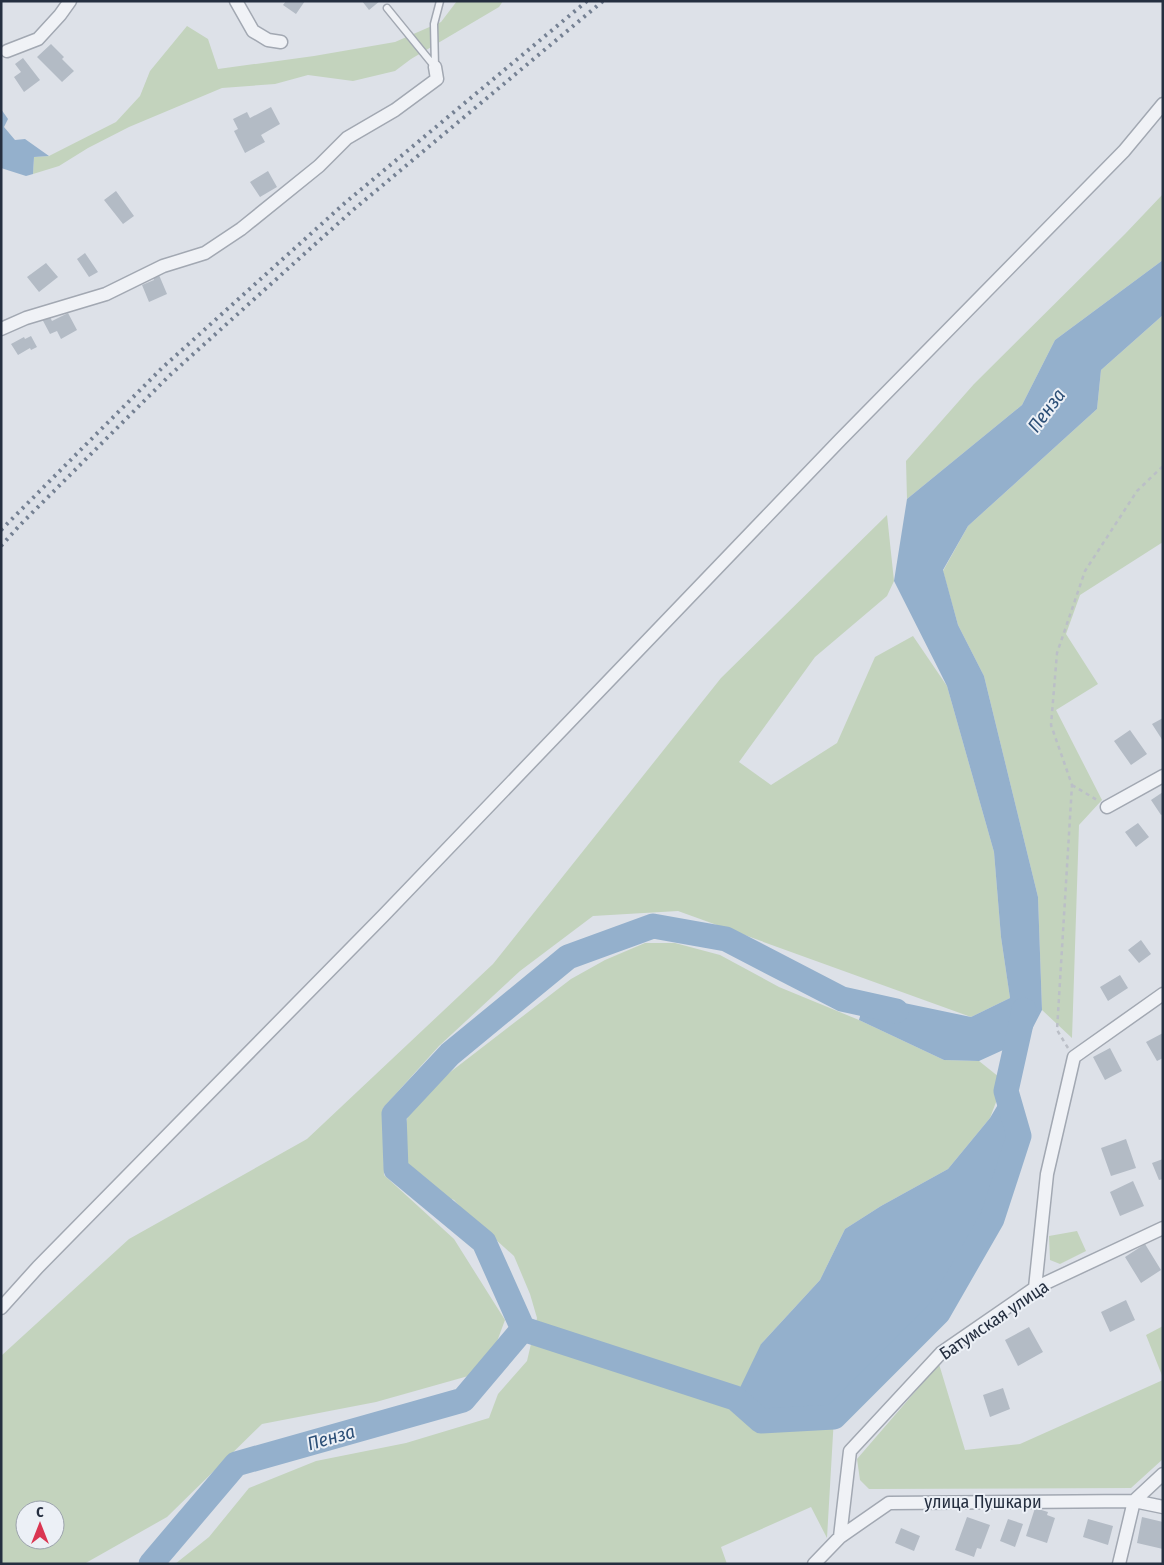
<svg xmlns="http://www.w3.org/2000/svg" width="1164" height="1565" viewBox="0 0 1164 1565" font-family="'Fira Sans Condensed',sans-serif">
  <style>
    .green { fill: #c3d3bd; fill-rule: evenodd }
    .water { fill: #94b0cc }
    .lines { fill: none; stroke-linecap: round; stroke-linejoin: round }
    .river { stroke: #94b0cc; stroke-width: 25 }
    .building { fill: #b3bbc5 }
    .service-casing { stroke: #a2a8b2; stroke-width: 9 }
    .minor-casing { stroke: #a2a8b2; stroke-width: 15 }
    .path { stroke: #bbbfc7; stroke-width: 2.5; stroke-dasharray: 4 4; stroke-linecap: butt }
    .service { stroke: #f0f2f6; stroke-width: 6 }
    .minor { stroke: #f0f2f6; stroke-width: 12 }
    .rail { stroke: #758193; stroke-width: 4; stroke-dasharray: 2.5 5; stroke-linecap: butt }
    .labels { text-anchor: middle; stroke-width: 4; stroke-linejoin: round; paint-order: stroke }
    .street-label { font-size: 18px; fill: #252f40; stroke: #ecf0f6 }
    .water-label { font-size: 19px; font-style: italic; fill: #2c4f77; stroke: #ecf0f6 }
  </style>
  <rect width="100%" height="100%" fill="#dde1e8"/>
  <path class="green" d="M457,1H503L499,7L411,59L395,71L353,81L308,75L275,84L222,88L129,127L88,148L59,166L33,174L34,157L49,156L116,122L140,96L150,71L187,26L208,39L218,69L314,56L395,42L441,22Z
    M1163,194V260L1055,340L1022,405L907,499L906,461L974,384L1125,234Z
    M1163,315V542L1080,595L1066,634L1098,684L1056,710L1102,800L1079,825L1072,1038L1042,1010L1038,897L984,676L958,625L943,571L968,526L1097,409L1101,370Z
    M887,515L894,581L887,596L815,657L739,762L771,785L837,743L875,657L913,636L947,686L994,852L1001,937L1010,998L971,1017L678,911L593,916L520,971L439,1046L383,1108L384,1175L454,1239L505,1320L486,1371L376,1402L262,1424L167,1517L84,1564H1V1356L129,1239L307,1139L493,964L721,678ZM25,1510H55V1540H25Z
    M645,943H675L720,955L779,987L859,1020L944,1060L979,1061L1004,1081L990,1118L948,1169L881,1206L845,1229L820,1280L761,1344V1421L834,1417L827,1538L811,1507L721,1547L727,1564H175L209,1537L249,1488L316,1461L406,1443L489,1418L498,1394L527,1361L537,1318L530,1294L514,1256L463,1210L454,1200L432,1191L403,1164V1134L410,1108L440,1080L571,979L605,960Z
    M1077,1231L1086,1251L1060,1264L1050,1260L1049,1236Z
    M1163,1326V1378L1146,1335Z
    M939,1364L965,1450L1020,1444L1163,1380V1459L1131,1488L869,1489L860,1480L857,1459Z"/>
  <path class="water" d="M1,109L8,119L4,127L15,140L25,139L49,156L34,157L33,174L26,176L1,168Z
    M1163,260V315L1101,370L1097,409L968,526L943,570L958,625L984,676L1038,897L1042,1010L1027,1039L979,1061L944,1060L859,1020L866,995L971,1017L1010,998L1001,937L994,852L947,686L894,581L907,499L1022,405L1055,340Z
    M1006,1091L1019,1136L992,1219L938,1313L834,1417L761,1421L735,1398L761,1344L820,1280L845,1229L881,1206L948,1169L990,1118Z"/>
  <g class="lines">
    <path class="river" d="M896,1011L842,999L726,939L653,926L568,957L450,1054L394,1114L396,1169L484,1242L523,1329L735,1398L761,1421L834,1417L938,1313L992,1219L1019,1136L1006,1091L1024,1010
      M151,1564L236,1464L463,1400L523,1329"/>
  </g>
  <path class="building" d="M286,1H305L296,14L283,5Z
    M362,1H380L369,10Z
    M51,44L64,57L62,59L74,71L62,82L37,57Z
    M23,58L40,80L24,92L14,77L21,72L15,64Z
    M271,107L280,124L261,135L265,142L245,153L234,131L238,129L233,119L247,112L250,118Z
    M268,171L277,187L260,197L250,182Z
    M116,191L134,216L123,224L104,200Z
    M85,253L98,272L89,277L77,259Z
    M46,263L58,277L39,292L27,277Z
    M159,275L167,294L149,302L142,285L154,280L153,278Z
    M48,313L52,321L68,313L77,330L61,339L57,331L50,334L41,317Z
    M31,336L37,347L31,350L30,348L18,355L11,344L24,337L25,339Z
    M1163,718V741L1152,724Z
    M1130,730L1147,754L1131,765L1114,741Z
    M1163,792V814L1161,815L1151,800Z
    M1138,823L1149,837L1136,847L1125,832Z
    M1141,940L1151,954L1139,963L1128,950Z
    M1120,975L1128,988L1108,1001L1100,987Z
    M1163,1033V1058L1157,1061L1146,1042Z
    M1110,1048L1122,1071L1105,1080L1093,1057Z
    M1126,1139L1136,1168L1111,1176L1101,1148Z
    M1163,1159V1179L1159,1180L1152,1163Z
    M1133,1181L1144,1206L1120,1216L1110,1192Z
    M1145,1244L1161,1270L1141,1283L1125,1257Z
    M1126,1300L1135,1320L1110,1332L1101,1312Z
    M1029,1327L1043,1352L1018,1366L1005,1340Z
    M1003,1388L1010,1409L990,1417L983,1395Z
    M1035,1508L1048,1512L1047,1515L1055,1518L1047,1543L1026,1536Z
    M967,1517L990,1525L981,1549L977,1548L974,1557L955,1550Z
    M1142,1517L1163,1522V1549L1137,1543Z
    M1008,1519L1023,1524L1015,1547L1000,1541Z
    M1088,1519L1113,1526L1108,1545L1083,1537Z
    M901,1528L920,1536L914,1551L895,1543Z"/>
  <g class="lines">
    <g class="service-casing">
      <path id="service" d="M387,8L435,67
        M435,67L434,24L440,1"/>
    </g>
    <g class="minor-casing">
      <path id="minor" d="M236,1L253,31L268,40L281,42
        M7,51L38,39L60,15L70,1
        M1,329L26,318L106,294L163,266L205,253L241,229L319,166L347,138L395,110L437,79L435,67
        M1107,807L1163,776
        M1035,1288L1047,1174L1074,1057L1163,994
        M1,1308L38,1267L383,916L840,440L1124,151L1163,104
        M1134,1501L1163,1474
        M840,1537L850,1451L941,1353L1035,1288L1163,1228
        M814,1564L840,1537L889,1503L1134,1501L1163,1507
        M1119,1564L1134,1501"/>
    </g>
    <path class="path" d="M1072,785L1097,800
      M1068,1048L1057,1030L1072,785L1051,725L1057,653L1085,571L1137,491L1163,466"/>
    <use href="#service" class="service"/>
    <use href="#minor" class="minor"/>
    <path class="rail" d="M1,530L162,368L346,202L587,1
      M1,546L20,525L169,376L353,210L603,1"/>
  </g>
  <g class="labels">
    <g class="street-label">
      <text transform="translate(994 1320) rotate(-34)" y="6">Батумская улица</text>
      <text x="983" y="1508">улица Пушкари</text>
    </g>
    <g class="water-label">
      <text transform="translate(1046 410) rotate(-53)" y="7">Пенза</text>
      <text transform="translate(331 1437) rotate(-16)" y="7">Пенза</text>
    </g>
  </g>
  <rect width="1164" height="1565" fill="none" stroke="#252f40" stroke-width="5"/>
  <g transform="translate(40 1525)"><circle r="24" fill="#ecf0f6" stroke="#9ca3ad"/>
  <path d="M0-4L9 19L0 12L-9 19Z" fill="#da3551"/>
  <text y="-8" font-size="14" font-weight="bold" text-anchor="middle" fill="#252f40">С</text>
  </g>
</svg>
